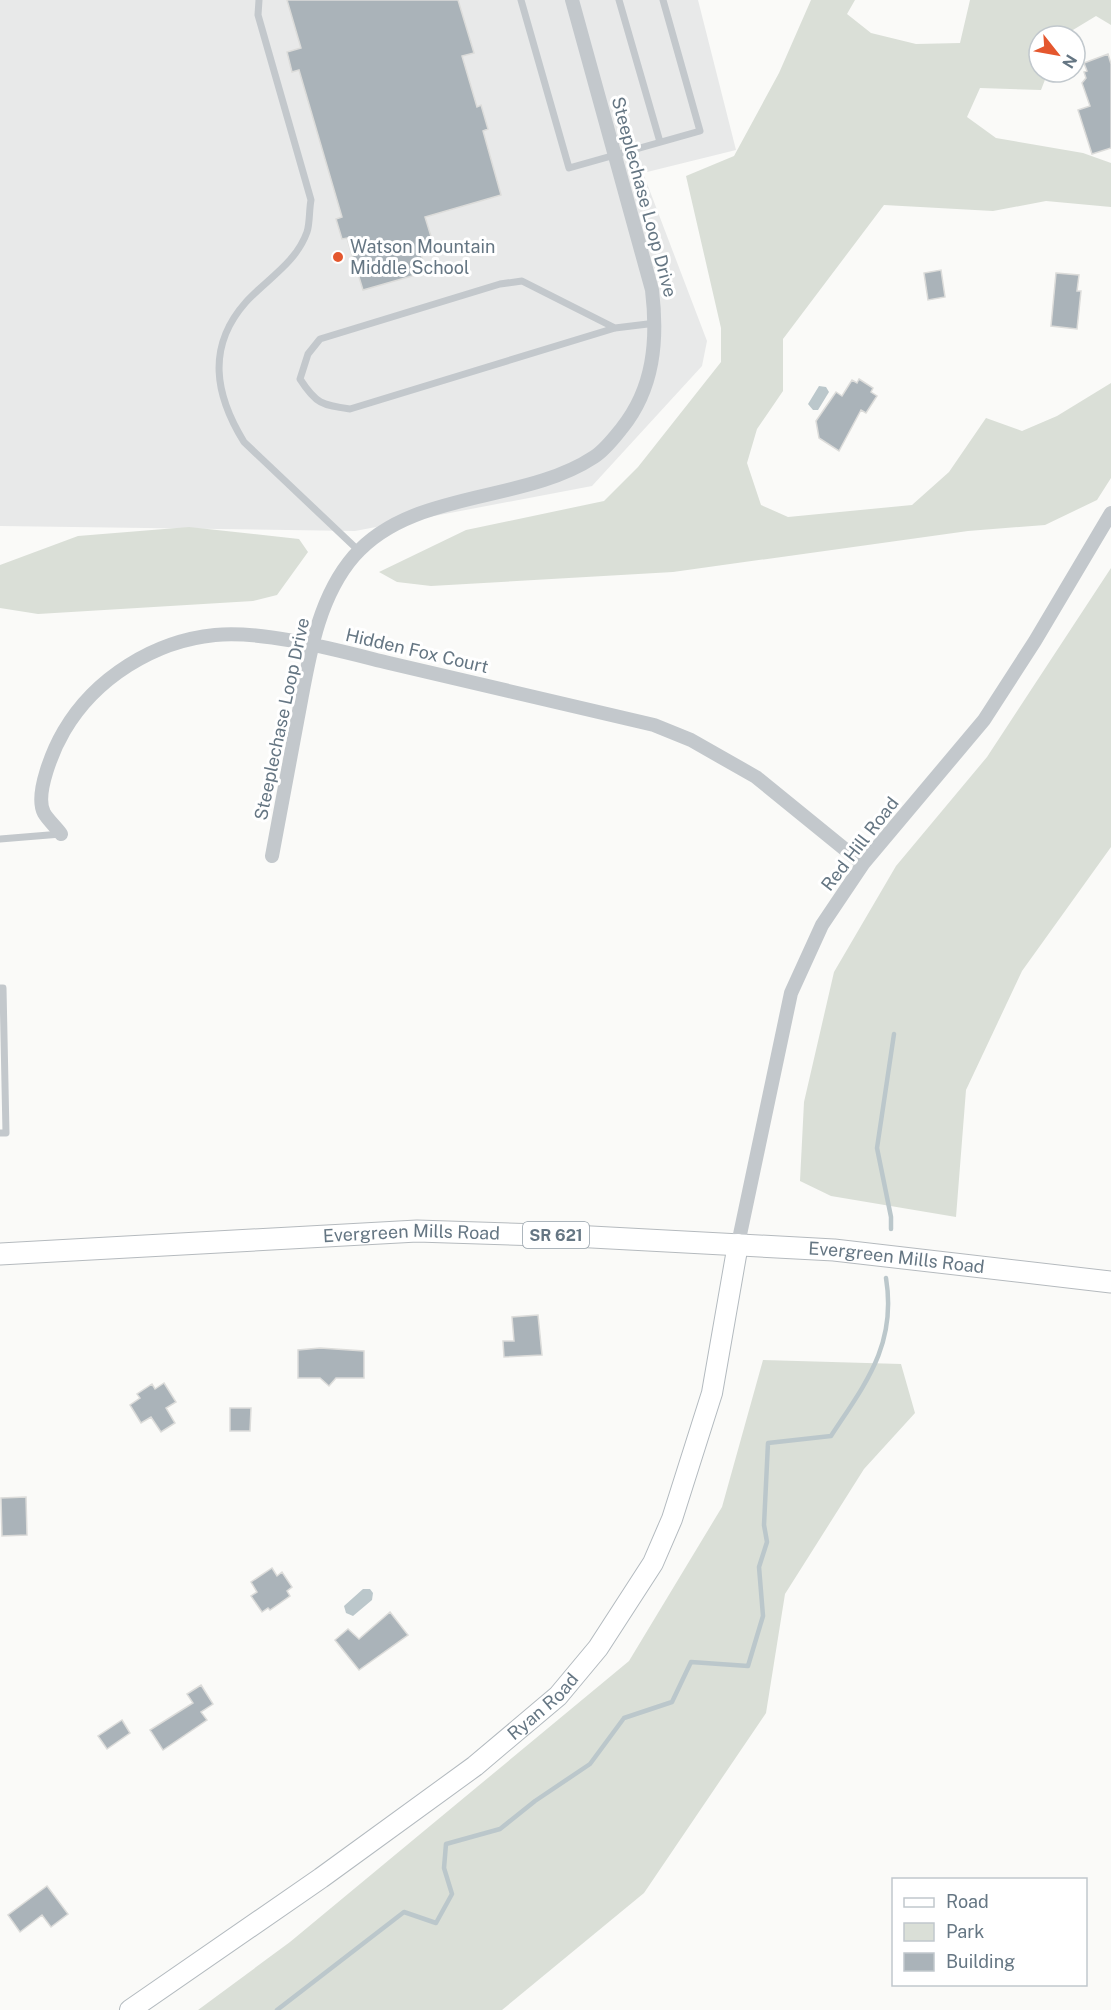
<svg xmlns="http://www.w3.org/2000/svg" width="1111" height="2010" viewBox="0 0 1111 2010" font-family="'Public Sans',sans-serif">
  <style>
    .built { fill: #e8e9e9 }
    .green { fill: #dadfd7 }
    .water { fill: #bbc7cb }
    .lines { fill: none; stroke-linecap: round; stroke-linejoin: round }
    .stream { stroke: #bbc7cb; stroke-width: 4.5 }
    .building { fill: #aab3b9; stroke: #dcdcda; stroke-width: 1.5 }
    .secondary-casing { stroke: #b3babf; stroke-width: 22 }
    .primary-casing { stroke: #b5babe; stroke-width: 23 }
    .lane { stroke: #c3c8cc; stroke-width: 7 }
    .street { stroke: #c3c8cc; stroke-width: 14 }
    .secondary { stroke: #fff; stroke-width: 20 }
    .primary { stroke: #fff; stroke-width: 21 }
    .poi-dot { fill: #e4572e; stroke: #fff; stroke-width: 2 }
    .labels { text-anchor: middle; stroke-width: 6; stroke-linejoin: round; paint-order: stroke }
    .shield { fill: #fff; stroke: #939fa8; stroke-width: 1.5 }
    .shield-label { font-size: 16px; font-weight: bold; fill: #657683 }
    .street-label { font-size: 18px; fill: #657683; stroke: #fff }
    .poi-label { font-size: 18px; fill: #657683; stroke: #fff; text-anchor: start }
  </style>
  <rect width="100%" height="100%" fill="#fafaf8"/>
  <path class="built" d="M0,0H698L736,150L643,173L707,341L702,366L592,486L355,531L0,526Z"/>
  <path class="green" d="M811,0H855L847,14L871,33L916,44L960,43L970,0H1111V25L1096,16L1063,36H1039V72H1048L1041,90L980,88L967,117L996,138L1083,153L1111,163V207L1046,201L993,211L884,205L783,339V391L757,429L747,463L761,505L788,517L912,505L949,472L986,418L1022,431L1057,416L1111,383V478L1097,500L1045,525L968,531L673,572L431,586L397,582L379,572L466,530L604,501L638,467L721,362V328L686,176L734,156L779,73Z
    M189,527L299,539L308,552L277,595L253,601L38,614L0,608V565L78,536Z
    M1111,568V847L1022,971L966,1090L956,1217L831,1196L800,1181L804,1102L834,972L896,866L987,757Z
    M763,1360L901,1364L915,1413L864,1469L785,1594L766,1713L644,1893L502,2010H198L290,1942L629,1661L722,1507Z"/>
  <path class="water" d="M819,386L826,387L829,392L818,410H813L808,404Z
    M363,1589H370L373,1593L372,1600L353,1616L346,1613L344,1606Z"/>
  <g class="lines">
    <path class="stream" d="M891,1229V1217L877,1148L894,1034
      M277,2010L404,1912L436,1923L452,1894L444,1868L446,1844L500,1829L535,1801L590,1764L624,1718L672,1702L691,1662L748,1666L763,1616L759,1567L767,1542L764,1525L768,1443L831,1436C865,1384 897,1345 886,1278"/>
  </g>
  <path class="building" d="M287,0H458L474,53L462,56L477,107L481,105L488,129L483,131L501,195L425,217L433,243L419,247L426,272L363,290L347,238L342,239L336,219L342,217L299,70L292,72L287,52L301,48Z
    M1108,54L1111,64V148L1092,154L1078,110L1090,106L1082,83L1086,78L1084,72L1087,71L1084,63Z
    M941,270L945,297L928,300L924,273Z
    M1056,273L1079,275L1077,291H1081L1077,329L1051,326Z
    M859,379L873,388L871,392L877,396L866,413L861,410L839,451L819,438L816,421L836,392L842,396L852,380L857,383Z
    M538,1315L542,1355L504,1357L503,1341H514L512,1317Z
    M320,1348L364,1351V1378H336L329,1386L320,1378H298V1350Z
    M164,1383L176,1402L166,1408L175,1423L161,1432L151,1417L141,1423L130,1405L140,1398L137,1394L152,1384L155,1389Z
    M230,1408H251L250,1431H230Z
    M26,1497L27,1535L2,1536L1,1498Z
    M272,1568L277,1576L282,1572L292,1587L287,1591L290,1596L270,1610L268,1608L262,1612L251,1596L257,1592L251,1582Z
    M390,1612L408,1635L359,1670L335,1640L348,1629L359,1639Z
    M201,1685L213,1704L201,1712L207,1720L163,1750L150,1730L193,1703L187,1694Z
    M122,1720L130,1733L107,1749L98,1736Z
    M47,1886L68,1914L51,1927L42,1915L20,1932L8,1915Z"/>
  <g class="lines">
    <g class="secondary-casing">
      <g id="secondary">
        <path id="s1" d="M130,2010L321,1878L475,1766L558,1696L598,1648L653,1563L672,1519L712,1393L738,1244"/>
      </g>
    </g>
    <g class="primary-casing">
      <g id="primary">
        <path id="s2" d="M0,1254L417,1231L573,1236L834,1250L1111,1282"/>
      </g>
    </g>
    <path class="lane" d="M259,0L258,15L311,200C309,210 310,223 307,232C296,263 267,279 246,302C206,347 215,395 244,442L359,551
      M521,0L569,168L700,131L663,0
      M619,0L660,142
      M615,328L522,281L500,284L320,339L308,354L300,379C316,404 322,405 350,409L615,328L656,323
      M0,839L61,834
      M0,988H3L6,1133H0"/>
    <path class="street" d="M61,834C56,827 48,820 44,813C34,794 54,748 64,731C95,678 154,641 215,635C265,630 340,651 389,663C477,684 565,705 654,725L691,740L756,777L863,864
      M272,856C280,811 289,767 297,722C308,666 315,601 354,556C412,489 523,504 594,457C605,450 614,438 622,428C654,388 658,340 652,290L572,0
      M738,1244L791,993L822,925L863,864L984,720L1035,641L1111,513"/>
    <use href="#secondary" class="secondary"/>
    <use href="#primary" class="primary"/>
  </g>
  <circle class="poi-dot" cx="338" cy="257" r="6"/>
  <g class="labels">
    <rect class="shield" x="523" y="1222" width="66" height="26" rx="4.5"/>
    <g class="shield-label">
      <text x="556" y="1241">SR 621</text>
    </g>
    <g class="street-label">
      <text transform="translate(644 197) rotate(75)" y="6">Steeplechase Loop Drive</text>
      <text transform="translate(417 651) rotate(13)" y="6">Hidden Fox Court</text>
      <text transform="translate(282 719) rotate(-78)" y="6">Steeplechase Loop Drive</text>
      <text transform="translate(860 844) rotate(-52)" y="6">Red Hill Road</text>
      <text dy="6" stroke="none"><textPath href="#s2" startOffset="412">Evergreen Mills Road</textPath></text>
      <text dy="6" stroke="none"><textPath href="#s2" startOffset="898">Evergreen Mills Road</textPath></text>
      <text dy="6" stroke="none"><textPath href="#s1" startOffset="513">Ryan Road</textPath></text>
    </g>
    <g class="poi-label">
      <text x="350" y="253">Watson Mountain<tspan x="350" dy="21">Middle School</tspan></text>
    </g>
  </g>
  <rect x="892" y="1878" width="195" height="108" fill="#ffffff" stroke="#c1c8cd" stroke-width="1.5"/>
  <rect x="904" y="1898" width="30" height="9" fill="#ffffff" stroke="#c1c8cd" stroke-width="1.5"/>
  <text x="946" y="1908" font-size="18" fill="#657683">Road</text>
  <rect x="904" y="1923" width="30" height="18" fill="#dadfd7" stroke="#c1c8cd" stroke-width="1.5"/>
  <text x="946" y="1938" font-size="18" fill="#657683">Park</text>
  <rect x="904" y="1953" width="30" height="18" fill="#aab3b9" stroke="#c1c8cd" stroke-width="1.5"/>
  <text x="946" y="1968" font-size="18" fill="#657683">Building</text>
  <g transform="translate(1057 54) rotate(121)"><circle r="28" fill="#ffffff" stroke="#c1c8cd" stroke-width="1.5"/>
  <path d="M0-4.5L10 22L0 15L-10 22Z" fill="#e4572e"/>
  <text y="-9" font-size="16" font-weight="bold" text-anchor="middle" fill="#657683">N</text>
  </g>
</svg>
